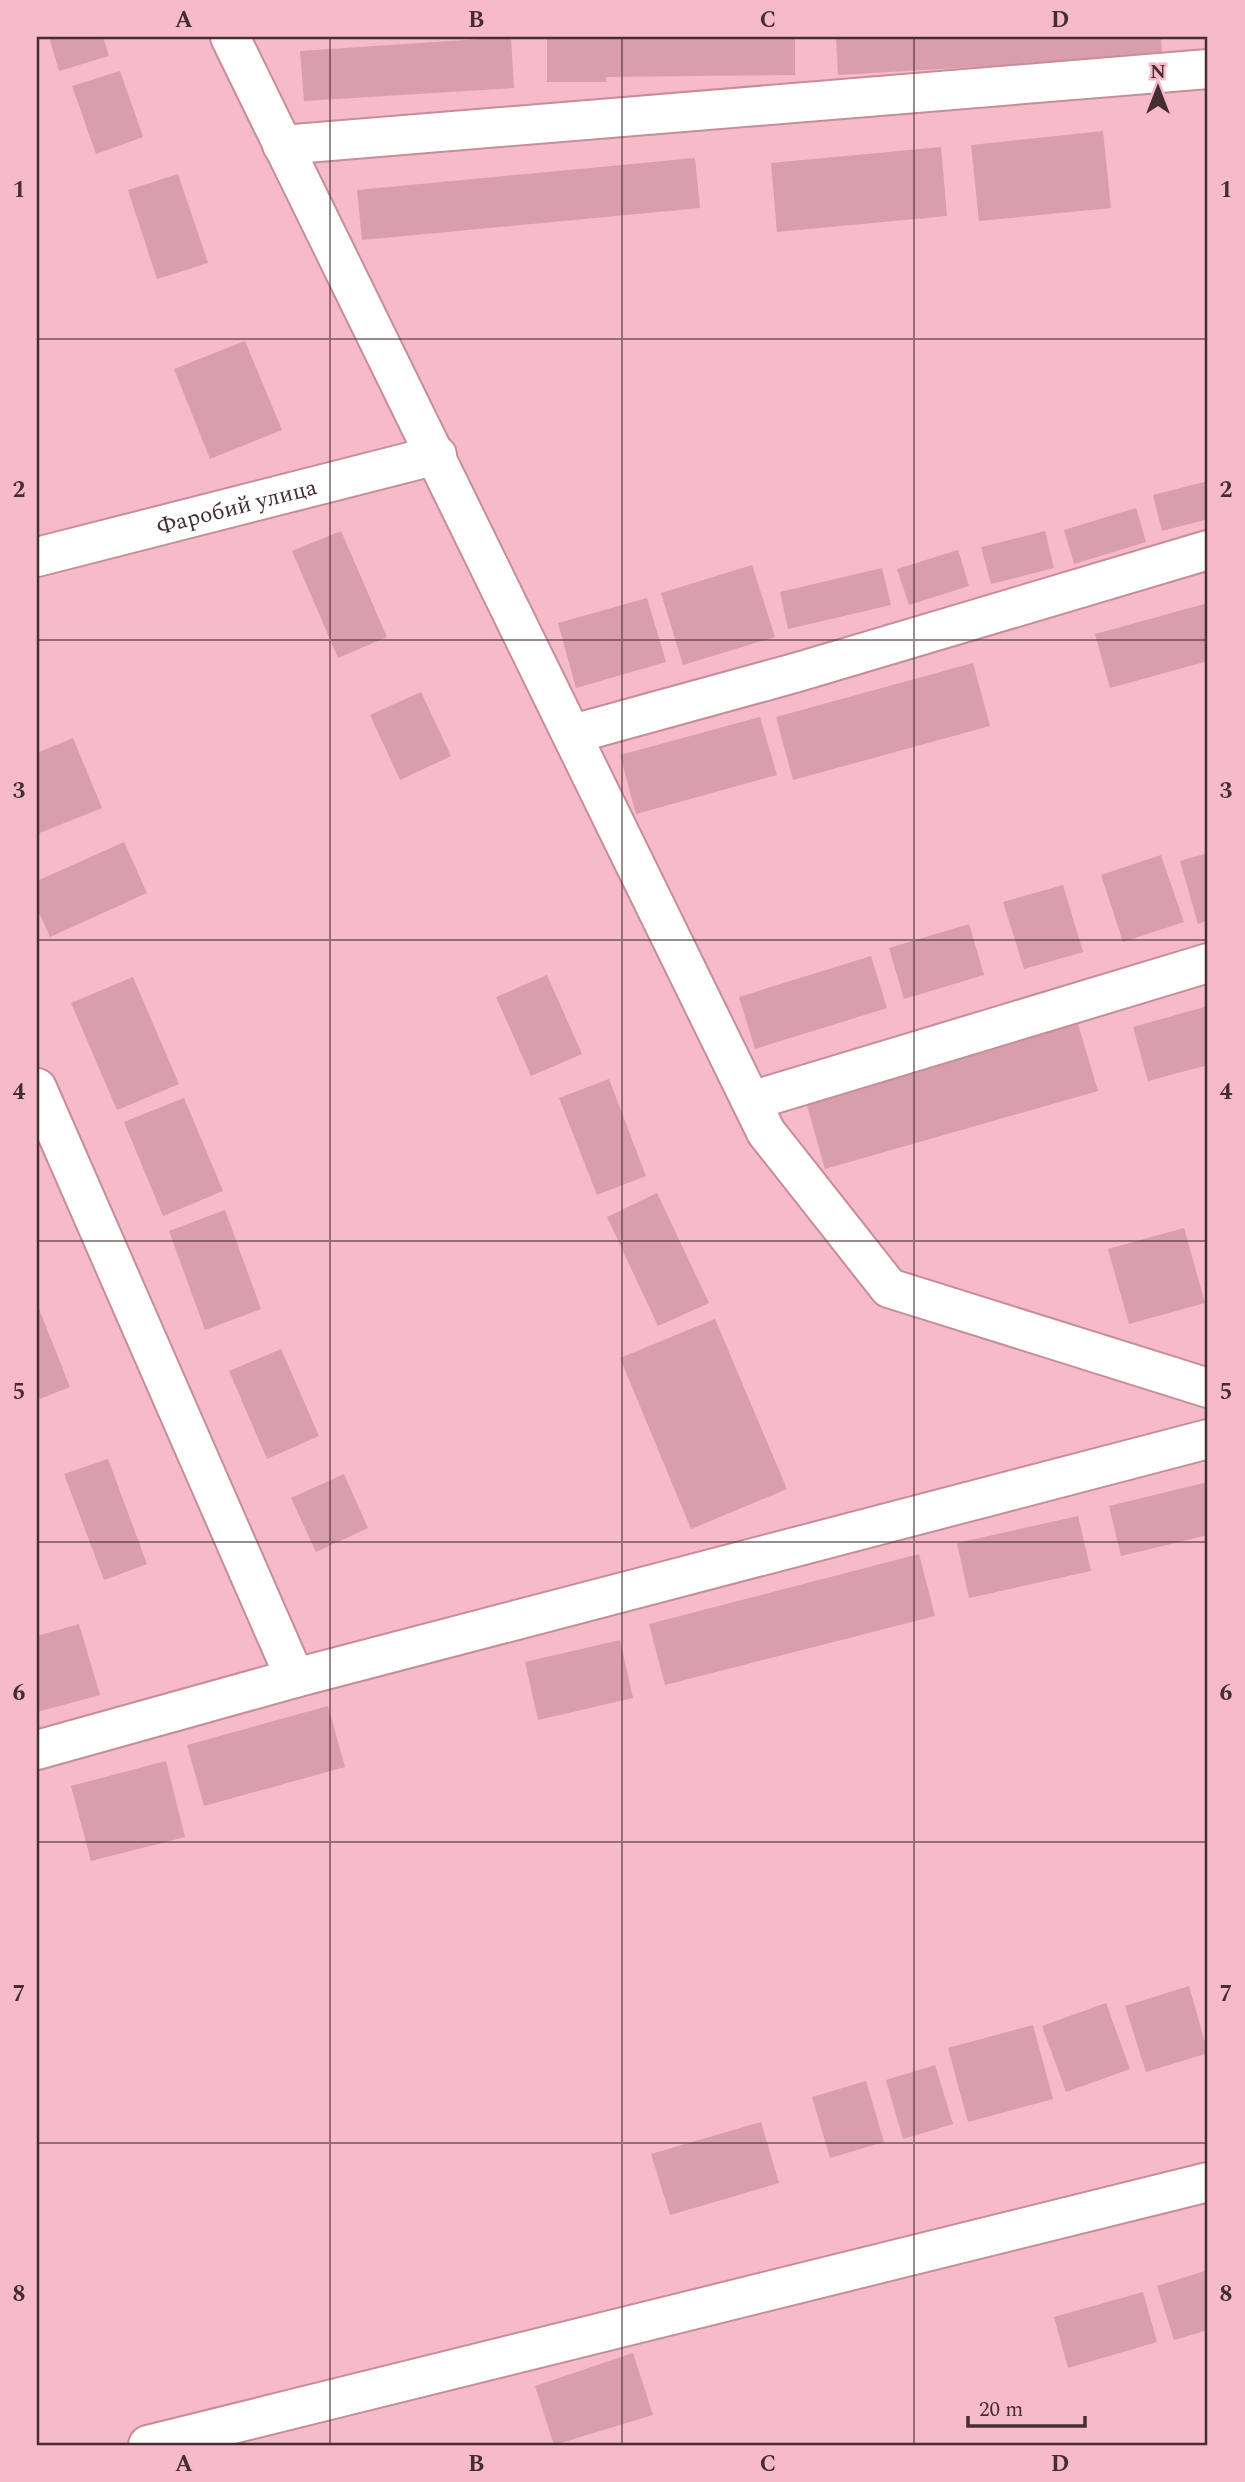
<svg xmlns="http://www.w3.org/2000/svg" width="1245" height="2482" viewBox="0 0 1245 2482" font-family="Spectral,serif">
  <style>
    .building { fill: #d89eac }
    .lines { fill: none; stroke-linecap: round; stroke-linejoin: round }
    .minor-casing { stroke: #c68d9b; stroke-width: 42 }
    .minor { stroke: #fff; stroke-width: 38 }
    .grid { fill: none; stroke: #452e33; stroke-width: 2; stroke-opacity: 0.55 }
    .labels { text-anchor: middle; stroke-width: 6; stroke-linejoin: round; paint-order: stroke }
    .street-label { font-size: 23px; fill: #452e33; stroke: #f6bac9 }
    .neatline { fill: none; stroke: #452e33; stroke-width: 2.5 }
    .grid-label { font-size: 23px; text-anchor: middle; font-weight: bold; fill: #452e33 }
  </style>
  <rect width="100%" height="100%" fill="#f6bac9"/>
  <path class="building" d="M49,37H103L109,56L59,71Z
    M511,37L514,88L304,101L300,51Z
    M547,37H795V75L606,77V82H547Z
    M836,37H1161L1162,56L838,75Z
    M120,71L143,137L96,154L72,86Z
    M1103,131L1111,208L979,221L971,145Z
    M941,147L947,216L777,232L771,163Z
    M695,158L700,208L362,240L357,190Z
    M178,174L208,263L157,279L128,190Z
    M245,341L282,430L210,459L174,369Z
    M1208,481V519L1162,531L1153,495Z
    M1136,508L1146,542L1074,564L1064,530Z
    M341,531L387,637L338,658L292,551Z
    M1045,531L1054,568L991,584L981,547Z
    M958,550L969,586L909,605L897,569Z
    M752,565L775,637L683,665L661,593Z
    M882,568L891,605L788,629L780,592Z
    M647,598L666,662L576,688L558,623Z
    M1208,603V661L1110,688L1095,634Z
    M973,663L990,726L793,780L776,717Z
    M421,692L451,756L400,780L370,715Z
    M760,717L777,775L636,814L620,755Z
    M73,738L102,808L37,834V753Z
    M124,842L147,893L50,937L37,908V881Z
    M1208,853V920L1198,924L1180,861Z
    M1161,855L1184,922L1123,942L1101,875Z
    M1063,885L1083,952L1024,969L1003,902Z
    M969,924L984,975L904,999L889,948Z
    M871,956L887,1008L755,1049L739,997Z
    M547,975L582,1054L531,1076L496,997Z
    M133,977L179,1084L117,1110L71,1003Z
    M1208,1006V1065L1148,1081L1133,1027Z
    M1078,1024L1098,1091L825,1169L806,1102Z
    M609,1079L646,1176L597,1195L559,1098Z
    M184,1098L223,1191L163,1216L124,1122Z
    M657,1193L709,1303L658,1326L607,1217Z
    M225,1210L261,1309L205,1330L169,1231Z
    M1184,1228L1205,1303L1129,1324L1108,1249Z
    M37,1304L70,1387L37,1400Z
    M715,1319L787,1489L691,1529L620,1358Z
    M281,1349L319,1436L267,1459L229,1371Z
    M108,1459L147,1564L104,1580L64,1474Z
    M344,1474L368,1528L316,1552L291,1498Z
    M1208,1482V1535L1121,1556L1109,1506Z
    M1078,1516L1091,1571L969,1598L957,1543Z
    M919,1554L935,1616L665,1685L649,1624Z
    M79,1624L100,1695L37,1712V1636Z
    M620,1640L633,1698L538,1720L525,1662Z
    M328,1706L345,1767L204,1806L187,1745Z
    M166,1761L185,1837L91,1861L71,1786Z
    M1189,1986L1208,2053L1146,2072L1125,2006Z
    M1106,2003L1130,2069L1066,2092L1042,2026Z
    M1033,2025L1053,2099L968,2122L948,2048Z
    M935,2065L953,2124L903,2139L886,2080Z
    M866,2081L884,2142L830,2158L812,2097Z
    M761,2122L779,2183L670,2215L651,2154Z
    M1208,2270V2330L1174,2340L1157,2286Z
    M1143,2292L1157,2342L1068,2368L1054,2317Z
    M633,2353L653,2415L554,2445L535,2386Z"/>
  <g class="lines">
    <g class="minor-casing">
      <g id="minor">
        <path d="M230,37L766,1132L889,1288L1208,1388"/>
        <path d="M282,145L1208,69"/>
        <path id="s1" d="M37,557L437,455"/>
        <path d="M573,734L798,672L1208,550"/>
        <path d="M37,1088L295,1678"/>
        <path d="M751,1101L1208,963"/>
        <path d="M37,1750L295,1678L1208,1439"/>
        <path d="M148,2445L1208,2182"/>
      </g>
    </g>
    <use href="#minor" class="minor"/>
  </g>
  <path class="grid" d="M330,37V2445M622,37V2445M914,37V2445M37,339H1208M37,640H1208M37,940H1208M37,1241H1208M37,1542H1208M37,1842H1208M37,2143H1208"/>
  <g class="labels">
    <g class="street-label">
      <text dy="8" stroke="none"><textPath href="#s1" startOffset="206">Фаробий улица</textPath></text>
    </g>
  </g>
  <rect width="1245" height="2482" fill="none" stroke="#f6bac9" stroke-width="77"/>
  <g transform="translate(1158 88)" stroke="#f6bac9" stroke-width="5" paint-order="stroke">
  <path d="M0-5L12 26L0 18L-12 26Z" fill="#452e33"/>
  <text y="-10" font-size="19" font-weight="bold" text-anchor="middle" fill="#452e33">N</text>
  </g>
  <path d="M968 2416v10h117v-10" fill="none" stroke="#452e33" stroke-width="3.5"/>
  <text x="979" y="2416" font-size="21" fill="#452e33" stroke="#f6bac9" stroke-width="5" paint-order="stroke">20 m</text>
  <rect x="38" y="38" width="1168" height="2406" class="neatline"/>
  <g class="grid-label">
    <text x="184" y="27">A</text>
    <text x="476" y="27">B</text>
    <text x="768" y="27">C</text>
    <text x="1060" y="27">D</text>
    <text x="19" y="197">1</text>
    <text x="1226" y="197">1</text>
    <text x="19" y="497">2</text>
    <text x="1226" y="497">2</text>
    <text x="19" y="798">3</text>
    <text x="1226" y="798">3</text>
    <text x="19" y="1099">4</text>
    <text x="1226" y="1099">4</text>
    <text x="19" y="1399">5</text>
    <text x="1226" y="1399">5</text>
    <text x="19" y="1700">6</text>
    <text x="1226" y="1700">6</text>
    <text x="19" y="2001">7</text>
    <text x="1226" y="2001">7</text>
    <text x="19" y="2301">8</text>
    <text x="1226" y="2301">8</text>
    <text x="184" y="2471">A</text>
    <text x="476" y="2471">B</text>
    <text x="768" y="2471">C</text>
    <text x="1060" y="2471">D</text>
  </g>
</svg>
